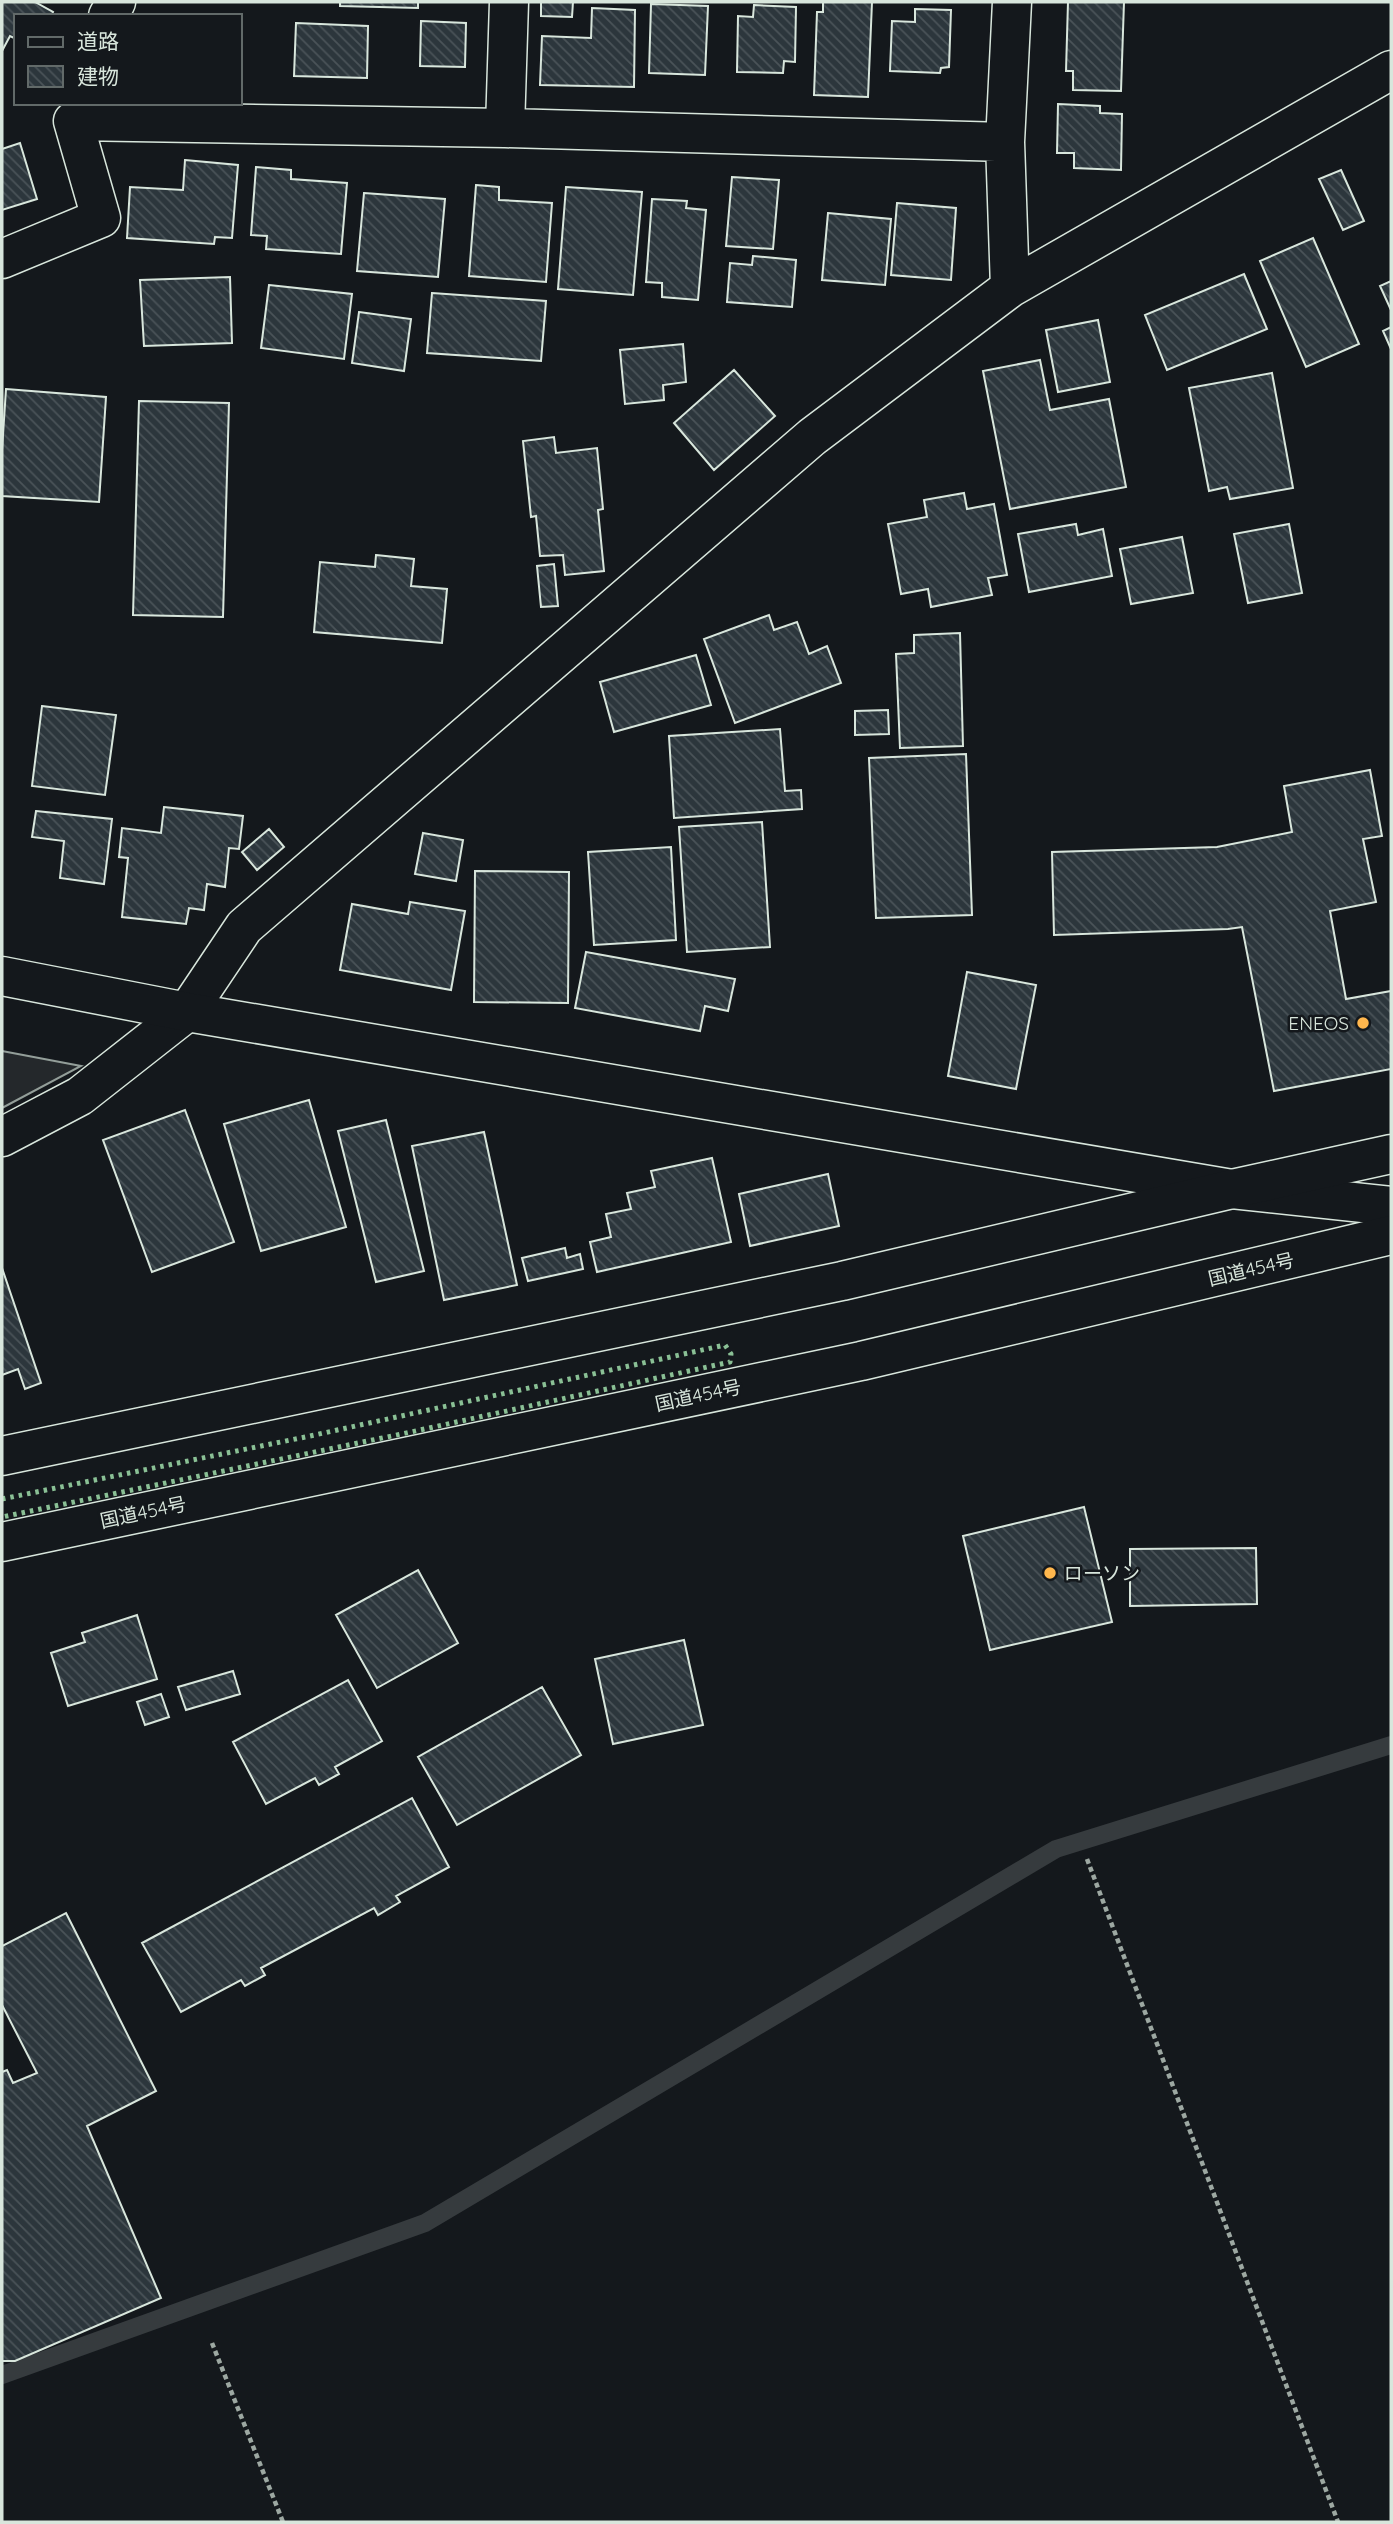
<svg xmlns="http://www.w3.org/2000/svg" width="1393" height="2524" viewBox="0 0 1393 2524" font-family="Quicksand,'Noto Sans JP',sans-serif">
  <style>
    .parking { fill: #24282b; stroke: #939e99; stroke-width: 2 }
    .lines { fill: none; stroke-linecap: round; stroke-linejoin: round }
    .stream { stroke: #363b3e; stroke-width: 18 }
    .building { fill: url(#building-back-hatch); stroke: #d8e6dc; stroke-width: 2 }
    .minor-casing { stroke: #d8e6dc; stroke-width: 41 }
    .tertiary-casing { stroke: #d8e6dc; stroke-width: 41 }
    .trunk-casing { stroke: #d8e6dc; stroke-width: 41 }
    .path { stroke: #9da8a2; stroke-width: 4.5; stroke-dasharray: 5 3.5; stroke-linecap: butt }
    .minor { stroke: #14181c; stroke-width: 38 }
    .tertiary { stroke: #14181c; stroke-width: 38 }
    .trunk { stroke: #14181c; stroke-width: 38 }
    .hedge { stroke: #8ac095; stroke-width: 5; stroke-dasharray: 3.5 5; stroke-linecap: butt }
    .poi-dot { fill: #ffb74d; stroke: #14181c; stroke-width: 2.5 }
    .labels { text-anchor: middle; stroke-width: 5; stroke-linejoin: round; paint-order: stroke }
    .poi-label { font-size: 19px; fill: #d8e6dc; stroke: #14181c; text-anchor: end }
    .street-label { font-size: 19px; fill: #d8e6dc; stroke: #14181c }
  </style>
  <defs>
    <pattern id="building-back-hatch" width="6" height="6" patternUnits="userSpaceOnUse" patternTransform="scale(1.75)"><rect width="6" height="6" fill="#2c363c"/><path d="M-1 5l2 2M0 0l6 6M5-1l2 2" fill="none" stroke="#4a5358"/></pattern>
  </defs>
  <rect width="100%" height="100%" fill="#14181c"/>
  <path class="parking" d="M2,1051L81,1066L2,1108Z"/>
  <g class="lines">
    <path class="stream" d="M2,2375L425,2223L1056,1849L1391,1745"/>
  </g>
  <path class="building" d="M2,2H35L53,12L51,16H16V39L10,36L2,51Z
    M340,2H418V8L340,6Z
    M541,2H573L572,17L541,16Z
    M823,2H872L868,97L814,95L817,12H823Z
    M1068,2H1124L1121,91L1073,90V71H1066Z
    M651,4L708,6L705,75L649,73Z
    M754,5L796,7L795,62L784,61L783,73L737,72L738,16L753,17Z
    M592,8L635,10L634,87L540,85L542,36L591,38Z
    M915,9L951,10L949,67L941,68L940,73L890,71L892,21L915,22Z
    M421,21L466,23L465,67L420,66Z
    M296,23L368,26L367,78L294,76Z
    M1058,104L1100,106V113L1122,114L1121,170L1074,168V153H1057Z
    M20,143L37,199L2,210V149Z
    M185,160L238,165L232,238L215,237L214,244L127,238L130,187L183,190Z
    M256,167L291,170V179L347,183L341,254L266,249L267,236L251,235Z
    M1341,170L1364,221L1343,230L1319,179Z
    M732,177L779,180L773,249L726,246Z
    M476,185L499,187V200L552,203L546,282L469,276Z
    M566,187L642,192L633,295L558,289Z
    M364,193L445,199L438,277L357,271Z
    M652,199L687,201L686,208L706,210L698,300L662,297V283L646,282Z
    M897,203L956,208L951,280L891,275Z
    M828,213L891,219L885,285L822,280Z
    M1313,238L1359,344L1306,367L1260,261Z
    M753,256L796,260L792,307L727,302L730,263L752,265Z
    M1244,274L1267,329L1167,370L1145,315Z
    M230,277L232,343L144,346L140,280Z
    M1391,281V310L1380,286Z
    M269,285L352,294L344,359L261,348Z
    M432,293L546,301L541,361L427,353Z
    M359,312L411,319L404,371L352,363Z
    M1098,320L1110,382L1058,392L1046,330Z
    M1391,327V349L1383,331Z
    M683,344L686,382L663,385L664,400L625,404L620,350Z
    M1040,360L1050,410L1109,399L1126,487L1010,509L983,371Z
    M734,370L775,416L714,470L674,423Z
    M1272,373L1293,488L1230,499L1227,487L1209,491L1189,388Z
    M6,389L106,397L99,502L2,496V450Z
    M139,401L229,403L223,617L133,615Z
    M554,437L556,453L597,448L603,509L598,510L604,571L565,575L563,555L540,556L536,516L531,517L523,441Z
    M964,493L967,509L994,504L1007,575L988,578L992,595L931,607L928,589L901,594L888,524L927,517L924,500Z
    M1076,524L1078,535L1103,529L1112,576L1029,592L1018,534Z
    M1289,524L1302,593L1248,603L1234,534Z
    M1182,537L1193,593L1131,604L1120,549Z
    M376,555L414,559L411,586L447,589L442,643L314,632L320,562L375,567Z
    M554,564L558,606L541,607L537,566Z
    M769,615L774,630L797,622L809,654L827,646L841,683L735,723L704,639Z
    M960,633L963,746L900,748L896,654L914,653V635Z
    M696,655L711,705L614,732L600,682Z
    M42,706L116,715L105,795L32,786Z
    M888,710L889,734L855,735V711Z
    M780,729L785,791L801,790L802,809L674,818L669,736Z
    M966,754L972,915L876,918L869,758Z
    M1370,770L1382,836L1363,839L1376,902L1330,911L1346,999L1391,991V1069L1274,1091L1242,927L1228,929L1054,935L1052,852L1217,847L1292,832L1284,786Z
    M164,807L243,816L239,849L229,848L225,887L207,884L204,910L189,908L186,924L122,917L128,858L119,857L122,828L161,833Z
    M36,811L112,819L104,884L60,878L64,841L32,837Z
    M762,822L770,947L687,952L679,827Z
    M269,829L284,847L257,870L242,852Z
    M423,833L463,840L456,881L415,874Z
    M671,847L676,940L594,945L588,852Z
    M475,871L569,872L568,1003L474,1002Z
    M410,902L465,911L451,990L340,970L352,904L408,914Z
    M586,952L735,979L728,1011L705,1006L700,1031L575,1008Z
    M967,972L1036,985L1016,1089L948,1076Z
    M309,1100L346,1227L261,1251L224,1124Z
    M185,1110L234,1242L152,1272L103,1140Z
    M386,1120L424,1271L376,1282L338,1131Z
    M484,1132L517,1285L444,1300L412,1146Z
    M712,1158L731,1242L597,1272L590,1242L611,1237L606,1214L631,1209L627,1193L655,1187L651,1171Z
    M828,1174L839,1226L750,1246L739,1194Z
    M565,1248L567,1258L580,1254L583,1269L528,1281L522,1258Z
    M2,1268L41,1383L25,1389L18,1369L2,1375Z
    M1084,1507L1112,1622L990,1650L963,1536Z
    M1256,1548L1257,1604L1130,1606V1549Z
    M418,1570L458,1643L377,1688L336,1615Z
    M137,1615L157,1679L68,1706L51,1653L85,1642L82,1633Z
    M684,1640L703,1725L613,1744L595,1659Z
    M233,1671L240,1694L186,1710L178,1687Z
    M348,1680L382,1741L335,1767L339,1774L319,1785L315,1778L266,1804L233,1742Z
    M542,1687L581,1755L457,1825L418,1757Z
    M161,1694L169,1717L145,1725L137,1702Z
    M412,1798L449,1867L396,1896L400,1902L378,1915L374,1908L261,1968L265,1975L245,1986L241,1980L181,2012L142,1943Z
    M66,1913L156,2091L87,2126L161,2298L15,2361H2V2072L7,2070L13,2083L37,2073L2,2005V1946Z"/>
  <g class="lines">
    <g class="minor-casing">
      <path id="minor" d="M108,16L116,2
        M505,128L509,2
        M2,259L101,218L73,121L505,128L1005,142
        M1010,288L1005,142L1012,2
        M2,1137L80,1096L187,1012L244,927L812,437L1010,288L1391,70"/>
    </g>
    <g class="tertiary-casing">
      <path id="tertiary" d="M2,976L187,1012L1232,1189L1391,1206"/>
    </g>
    <g class="trunk-casing">
      <path id="trunk" d="M2,1456L842,1281L1232,1189L1391,1154
        M2,1542L861,1361L1391,1235"/>
    </g>
    <path class="path" d="M1087,1859L1338,2522
      M212,2343L283,2522"/>
    <use href="#minor" class="minor"/>
    <use href="#tertiary" class="tertiary"/>
    <use href="#trunk" class="trunk"/>
    <path class="hedge" d="M2,1499L310,1436L725,1345L731,1354L730,1362L411,1432L2,1517"/>
  </g>
  <g class="poi-dot">
    <circle cx="1363" cy="1023" r="7"/>
    <circle cx="1050" cy="1573" r="7"/>
  </g>
  <g class="labels">
    <g class="poi-label">
      <text x="1349" y="1030">ENEOS</text>
      <text x="1064" y="1580" text-anchor="start">ローソン</text>
    </g>
    <g class="street-label">
      <text transform="translate(1251 1269) rotate(-13)" y="7">国道454号</text>
      <text transform="translate(698 1395) rotate(-12)" y="7">国道454号</text>
      <text transform="translate(143 1512) rotate(-12)" y="7">国道454号</text>
    </g>
  </g>
  <rect width="1393" height="2524" fill="none" stroke="#d8e6dc" stroke-width="7"/>
  <rect x="14" y="14" width="228" height="91" fill="#14181c" stroke="#626a69" stroke-width="2"/>
  <rect x="28" y="37" width="35" height="10" fill="#14181c" stroke="#626a69" stroke-width="2"/>
  <text x="77" y="49" font-size="21" fill="#d8e6dc">道路</text>
  <rect x="28" y="66" width="35" height="21" fill="url(#building-back-hatch)" stroke="#626a69" stroke-width="2"/>
  <text x="77" y="84" font-size="21" fill="#d8e6dc">建物</text>
</svg>
